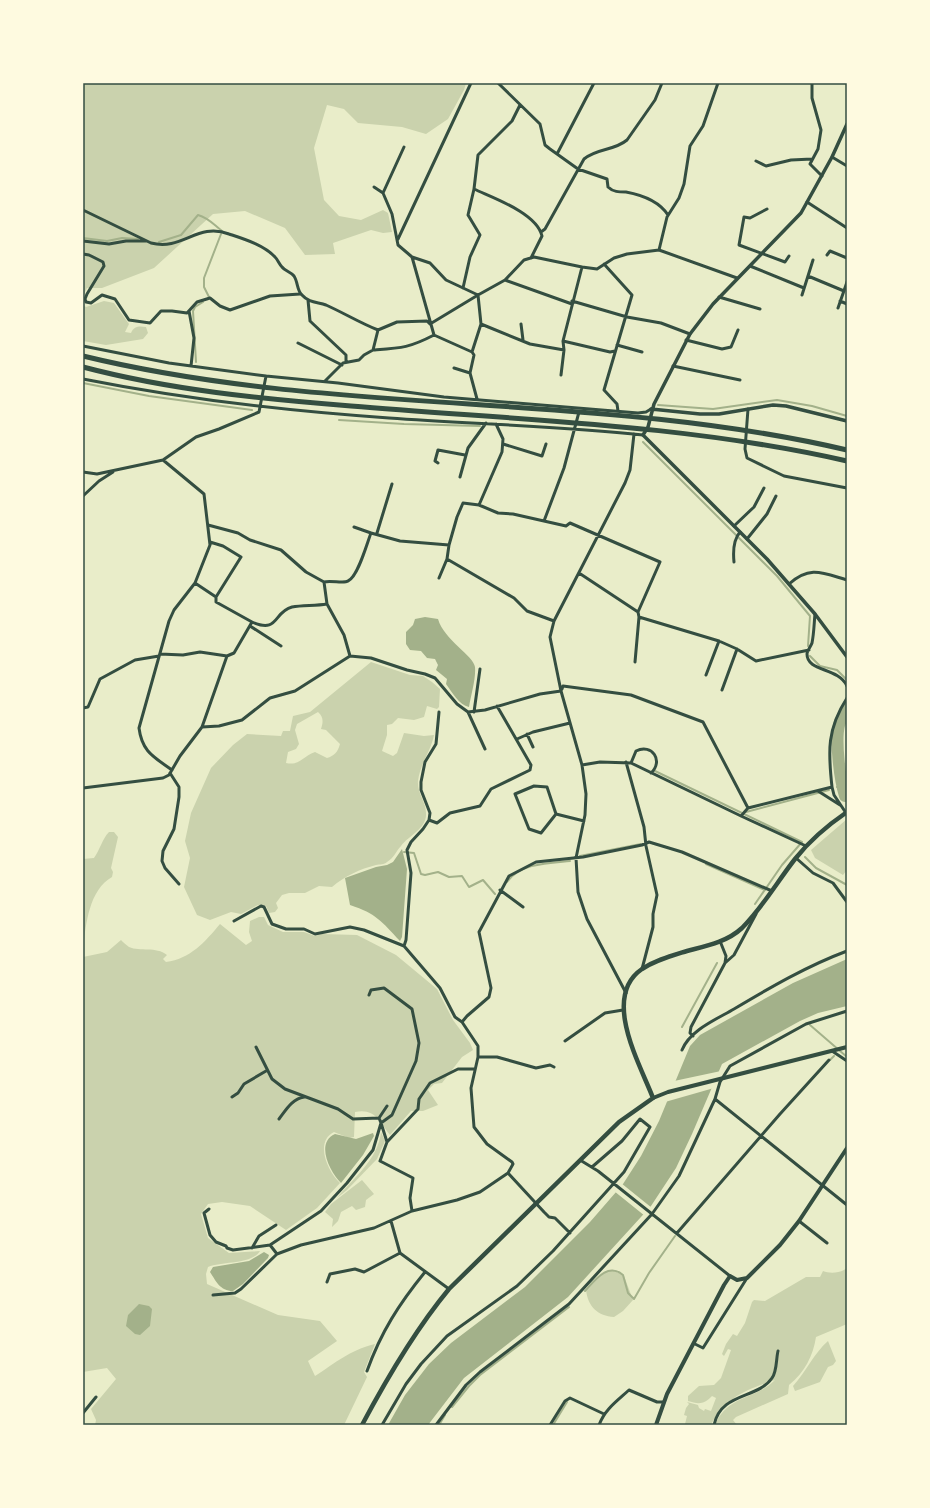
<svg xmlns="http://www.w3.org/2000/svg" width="930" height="1508" viewBox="0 0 930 1508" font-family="Overpass,sans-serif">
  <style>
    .green { fill: #cad2ad; fill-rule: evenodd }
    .water { fill: #a3b18a }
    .pier { fill: #e9edc9 }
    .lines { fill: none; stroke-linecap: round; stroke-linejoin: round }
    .stream { stroke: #a3b18a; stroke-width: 2 }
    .river { stroke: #a3b18a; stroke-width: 12 }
    .minor { stroke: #344e41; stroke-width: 3 }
    .tertiary { stroke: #344e41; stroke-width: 3.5 }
    .secondary { stroke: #344e41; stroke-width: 4 }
    .primary { stroke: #344e41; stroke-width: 4.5 }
    .motorway { stroke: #344e41; stroke-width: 5 }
    .neatline { fill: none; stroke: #344e41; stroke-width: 1.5 }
  </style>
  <rect width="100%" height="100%" fill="#e9edc9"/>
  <path class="green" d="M83,83H466L464,90L448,119L426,134L402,127L358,123L344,109L327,105L314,148L324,200L339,216L361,220L383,210L388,213L392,232L383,233L371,230L333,243L335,254L305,255L285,228L245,211L213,214L154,268L102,288H87L83,296Z
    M104,301L114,303L129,324L125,332L131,333C134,326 139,326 146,327L148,333L143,339L106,345L83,341V305L86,307Z
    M371,662L410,675L423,676L432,682L440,689L439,707L437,709L427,706L424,717L414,720L398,718L392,724L387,725V735L382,751L393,756L397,753L404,733L424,736L434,735C431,751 420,764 418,781C417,793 426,802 426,813C427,829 409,835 401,846C396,851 394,858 387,862C384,865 380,864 376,865C360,869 345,876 332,887L319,886L305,893H289L282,895L276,903L278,908L275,912L269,913L266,906L258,905L241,914L231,912L210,920L197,915L184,887L190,858L185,841L191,813L211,768L233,745L247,734L281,736L283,731H290L293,716L310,712ZM318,712C324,717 323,723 321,729L326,730L340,744C338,752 334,756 327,758L315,752C303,756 300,766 286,763L288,752L296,749L299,744L295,730L297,724Z
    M847,819V870L843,875L815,858L811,850Z
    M109,832H114L118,837L111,868L113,872L112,877C89,890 86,924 83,948V859L94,858C100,850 102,839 109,832Z
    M259,917H264L268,925L283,932H304L315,936L322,934L357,935L396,955L437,989L453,1020L470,1043L473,1050L462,1057L442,1083L434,1084L428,1090L438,1105L423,1111H411L390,1135C379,1121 375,1108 355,1112L354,1137L349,1138L334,1132C314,1142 328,1172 340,1183L317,1208L286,1230L250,1206L222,1202L208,1204L201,1214L208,1238L229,1253L260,1251C251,1265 223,1261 208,1267L206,1274L207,1284L278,1315L320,1321L337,1341L308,1361L315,1376C337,1362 348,1351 375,1344L364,1372L367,1377L344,1425H95L96,1420L91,1409L116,1379L107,1368L83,1372V957L107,952L121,940C123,942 126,945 129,947C140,952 156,946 167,955L163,959L166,962C190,959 205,942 220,924L246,945L252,941L249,932L250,921Z
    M381,1132L385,1141L377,1159L347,1190L337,1198C353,1178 378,1160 381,1132Z
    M362,1180L374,1194L366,1200L365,1207L356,1210L352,1206L341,1212L338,1221L332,1227L333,1219L325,1212L331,1204Z
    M847,1268V1324L816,1337C813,1356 805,1372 789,1385L788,1394L736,1417L733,1420L737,1425H715C727,1395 755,1400 775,1380C747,1389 724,1398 711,1425L685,1424L687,1416L684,1415L686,1408L689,1404L687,1402L698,1405L699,1408L704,1411L705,1409L711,1411L716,1398L712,1396C704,1405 698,1404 688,1401V1396L699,1386L714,1385L721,1378L731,1350L728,1349L724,1356L722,1354L726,1344L733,1334L737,1336L745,1323L752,1302L754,1300L765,1301L806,1277H820L823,1271C830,1274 841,1273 847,1268Z
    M609,1270L615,1271L624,1276L633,1300L623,1311L614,1317C598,1316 588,1307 586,1290L598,1277Z
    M828,1341L836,1361L833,1365L828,1367L820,1382L795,1391L793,1386C806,1372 814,1353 828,1341Z"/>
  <path class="water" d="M425,617L438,619C444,640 474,656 475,667C476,679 471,695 469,707C459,705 452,692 446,684L447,679L436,670L438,665L435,659L427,658L421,651L410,650L406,644V632L413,625L415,619Z
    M402,849L407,869L402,937L400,941C381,921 377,914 350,905L345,878L376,867L387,865L393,862Z
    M847,959V1006L818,1013L800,1021L722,1064L692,1134L676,1168L651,1206L568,1297L464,1378L428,1425H388L405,1395L429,1364L451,1343L525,1287L590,1222L623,1184L641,1156L659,1121L690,1046L700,1035L793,983Z
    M373,1133L374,1136L363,1155L341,1183C330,1172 315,1143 335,1134L356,1139Z
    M264,1252L269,1255L268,1258L243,1284L233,1291C220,1291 216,1281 210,1272L213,1267L249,1261Z
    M139,1304L149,1306L152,1309L150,1326L140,1335L135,1334L126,1326L128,1315Z"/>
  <path class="pier" d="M721,1071L714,1088L665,1102L674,1081Z
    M621,1183L652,1208L645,1216L614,1191Z"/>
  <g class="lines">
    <path class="stream" d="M83,238L107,241L122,238L138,239
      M159,242L181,235L198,215C209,218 214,225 222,231
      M209,297L204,287V278L221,234
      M196,362L193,311L195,307L203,302
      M83,383L149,396L252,410
      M658,405L713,409L777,400L812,406L847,416
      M339,420L404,424L480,426
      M643,442L777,576L810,616L808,646
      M810,656L820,666L837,670L847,680
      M655,771L802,842L782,865L755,904
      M837,787L842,786
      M845,796L847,799
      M746,812L829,790
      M404,852L414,853L421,874L425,875L438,872L449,877L462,876L469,887L483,880L495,894
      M580,856L641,844
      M805,857L816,868L847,885
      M706,864L765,890
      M507,882C520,863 549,863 570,861
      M810,1025L847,1057
      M682,1027L717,963
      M830,1060L834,1056
      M585,1291C595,1280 608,1262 623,1275L628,1293L634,1299L649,1273L675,1236
      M452,1407L469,1386L480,1375L569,1307
      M439,1425L445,1415
      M553,1425L567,1402"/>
    <path class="river" d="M845,796C840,780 835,741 839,725C841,719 845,713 847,708"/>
    <path class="minor" d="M498,83L540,124L545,145L550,149L578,169L607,179L608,187C613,192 619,192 626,192C642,195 659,201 668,215
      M812,83V98L821,130L818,149L810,164L822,176
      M557,154L594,83
      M832,157L847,166
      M756,161L766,166L791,160L812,159
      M374,187L383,193L392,214L398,245L412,257L434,335L472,352
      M474,189C493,198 537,213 542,236L531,258
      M383,193L404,147
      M807,202L847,228
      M767,209L750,218L744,217L739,245L785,262L789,256
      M83,210L151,243C183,251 197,222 229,234C244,239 264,245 275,257C278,260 279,264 282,267C285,271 291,272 294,276C298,282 297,291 302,295C309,303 318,302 326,305C344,313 360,323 378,330L397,322L427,321L430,324
      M541,232L545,229L584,159C597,148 614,151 627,140L655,100L662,83
      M398,239L471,83
      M83,241L109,244L126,241H146
      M659,250L667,217L679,198L684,184L690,146L703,126L718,83
      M83,254L89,255L103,262L104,266L87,294L85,299L86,302L91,303L102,295L115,299L129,320L150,323L161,311H172L187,313L197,302L210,298L220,306L230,310L270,296L300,294
      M827,255L830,251L847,258
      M412,257L430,263L446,280L478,295L430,324
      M604,264L632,295L604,390L617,404L618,411
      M750,266L804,288
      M808,276L844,291
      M505,280L572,304
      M463,288L470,257L480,235L468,215L474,189L478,155L512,121L520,105
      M802,295L813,260
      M719,297L760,309
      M308,300L310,321L346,355V362
      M572,301L627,317L661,323L690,334
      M840,301L847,304
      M838,308L847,282
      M189,311L194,338L191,366
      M481,324L530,344L564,350
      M521,324L523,340
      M686,340L722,349L731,347L738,330
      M563,341L610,352L615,351
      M298,343L342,365
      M617,345L642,352
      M83,346L169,363L266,376L338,383L444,397L638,413L646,412L651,409
      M373,350C401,348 409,348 434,335
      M673,366L740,380
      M454,368L470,373
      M561,375L564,350L563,341L582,267
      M83,379C184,399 286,411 389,418C473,424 558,426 643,435
      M325,381L343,363L359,360L364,355L373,350L378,330
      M477,399L470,373L474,355L472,352L481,324L478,295L505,280L524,260L534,257L582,267L597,269L614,258L627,254L659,250L737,278
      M748,409L745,449L747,458L784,476L847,488
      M503,444L542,456L546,444
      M163,460L204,494L210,545L195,583L174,610L169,621L139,728C142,752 154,757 172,770
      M438,463L435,461L438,450L465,455
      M83,472L97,474L163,460L196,437L219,429L259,412L266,376
      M460,477L468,448L486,423
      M83,496L99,481L113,472
      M479,505L498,513L513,514L566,526L570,523L660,562L638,612L639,617L635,662
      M544,521L564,468L579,412
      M208,525L238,533L250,540L281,550L306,572L324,582C331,580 344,584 348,581C358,577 367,543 371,533L400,541L449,545L457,517L463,503L479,505L502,452L503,439L496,424
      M734,526L754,507L764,488
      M354,527L371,533
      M377,533L392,484
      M747,539L767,514L776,496
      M447,559L514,598L527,611L554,621
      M734,562C733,552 734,539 740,532
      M579,573L638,612
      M439,578L447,559L449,545
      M324,582L327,604L344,635L350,656
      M195,583L216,597L241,557L223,546L210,542
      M789,584C810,565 823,573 847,580
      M815,614C814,624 814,633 812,643C811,646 807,651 807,654C807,672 838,667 847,686
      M639,617L719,641L737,649L756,661L809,650
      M252,622C279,634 273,612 292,607C303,605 315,606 327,604
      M250,626L281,646
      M160,654L183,655L200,652L227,656L234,653L252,622L216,602V597
      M706,675L719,641
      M562,689L563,686L631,695L703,722L748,808L832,787L834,795L846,813
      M722,690L737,649
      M83,708L88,707L100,679L135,660L159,656
      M439,712L436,744L425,762L421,782V790L430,813L429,820L423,829L411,842L407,850L411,873L406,940L404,946L440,988L455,1017L462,1022
      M468,712L485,749
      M474,712L480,669
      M202,727L219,726L242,720L270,698L295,691L350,656L371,658L407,670L425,674L435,678L457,704L468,712L485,710L540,694L561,691
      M527,734L533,747
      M517,739L533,732L570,723
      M626,762L644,827L646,846L657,895L653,914V927L642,969
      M631,763L636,751C652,743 664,761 651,773
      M582,765L600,762L631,763L741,816L748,808
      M170,773L179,787V797L174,829L163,851L162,861L165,868L179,884
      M832,787C828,751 827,729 847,698
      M83,788L163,778L169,775L180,756L202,727L227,656
      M818,791L840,805
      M556,814L547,787L534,786L515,794L529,829L541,833L556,814L584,821
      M741,816L806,846
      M429,820L437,823L450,813L480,806L491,789L530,770L531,765L497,706
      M796,858L813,873L833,883L847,902
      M500,890L523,907
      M234,921L261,906L264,907L272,924L286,929H304L315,934L350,927L364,930L404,946
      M725,963L734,955L756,914
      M626,993L587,919L578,892L576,858L585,815L586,794L582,765L561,691L550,637L554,621L625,483L630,470L634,434
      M369,995L371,990L384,988L412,1009L419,1043L416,1061L392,1115L381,1123L387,1142
      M693,1036L690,1033L691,1027L725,963L726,956L720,941
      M565,1041L605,1013L623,1010
      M256,1047L272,1079L285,1089L338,1109L353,1119L379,1118
      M682,1050C690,1030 717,1019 734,1009C771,987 807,966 847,951
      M832,1051L847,1061
      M478,1057H497L536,1068L550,1065L554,1067
      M232,1097L238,1093L244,1084L266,1071
      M715,1099L847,1205
      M279,1119C286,1110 292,1099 304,1097
      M580,1160L598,1171L730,1276
      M508,1173L544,1212L549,1217L555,1218L570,1233
      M209,1209L204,1213L210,1235L216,1242L226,1246L227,1248L233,1250L270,1245L321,1211L347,1183L373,1150L381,1123L379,1118L387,1106
      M412,1211L410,1198L413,1178L380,1161L387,1142L418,1109L419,1099L430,1083L458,1069H475
      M391,1221L400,1253L449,1289
      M799,1221L827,1243
      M677,1233L780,1114L829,1060
      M270,1245L277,1254
      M252,1248L259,1236L276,1225
      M327,1282L330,1274L355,1269L364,1272L400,1253
      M213,1295L235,1293L241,1289L277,1254L301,1245L374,1228L412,1211L457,1200L480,1192L508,1173L513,1164L512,1162L487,1144L474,1127L471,1088L478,1057V1046L462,1022L467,1016L489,997L491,988L479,932L509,876L536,862L583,857L642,845L649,842L682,852L772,891
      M695,1344L703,1348L747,1278
      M367,1371C381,1332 399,1304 425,1272
      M83,1413L96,1397
      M382,1425L406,1384L421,1364L447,1336L517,1286L553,1251L624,1172L650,1127L640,1119L622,1141L592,1167
      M436,1425L466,1385L480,1372L569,1304L652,1214L679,1176L715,1099L720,1082L730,1066L806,1024L847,1011
      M550,1425L565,1401L570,1398L604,1414
      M599,1425C605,1409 617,1401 629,1390L657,1402H663
      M714,1425C721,1392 758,1399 772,1378C777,1372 776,1359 778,1351"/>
    <path class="tertiary" d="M847,124L832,157L801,213L713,304L690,334L654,404L648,427L643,435L767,559L815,614L847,657
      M651,409L700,414H719L773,405L786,406L847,421"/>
    <path class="secondary" d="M653,1098L668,1092L847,1047
      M656,1425L667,1394L724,1285L730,1276L737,1280L747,1278L780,1245L799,1221L847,1148"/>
    <path class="primary" d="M362,1425C387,1378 415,1330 449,1289L619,1122L653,1098C640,1064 601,997 642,969C656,960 671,956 687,951C706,946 727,942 742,928C763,907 777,882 795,859C810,840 828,825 847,812"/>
    <path class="motorway" d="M83,356C333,417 596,391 847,450
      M83,367C170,390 262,399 351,406C516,420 685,424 847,461"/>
  </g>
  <rect width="930" height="1508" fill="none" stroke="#fefae0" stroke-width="168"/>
  <rect x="84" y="84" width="762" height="1340" class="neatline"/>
</svg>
